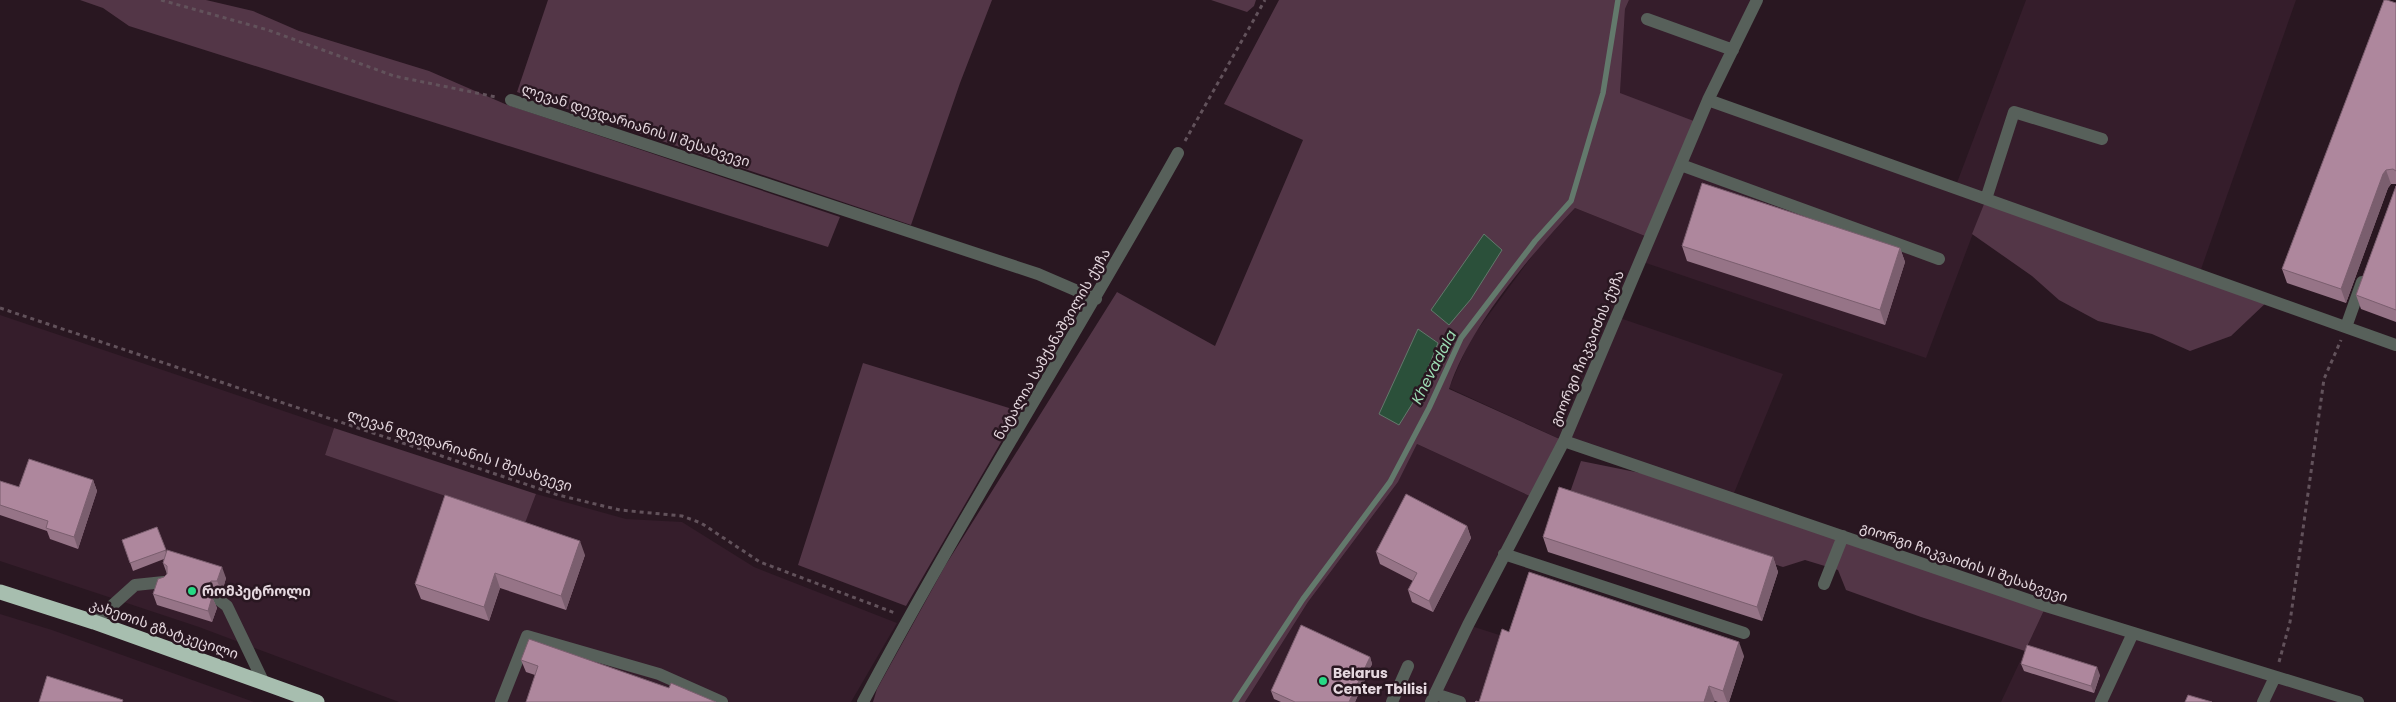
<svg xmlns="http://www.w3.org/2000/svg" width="2396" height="702" viewBox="0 0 2396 702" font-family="Poppins,'Noto Sans Georgian',sans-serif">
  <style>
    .built { fill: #351d2b }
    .green { fill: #533647; fill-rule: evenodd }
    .water { fill: #2b503a; stroke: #63796c }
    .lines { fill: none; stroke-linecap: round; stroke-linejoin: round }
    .stream { stroke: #63796c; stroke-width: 5.5 }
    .path { stroke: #62525b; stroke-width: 3; stroke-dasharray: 4 4; stroke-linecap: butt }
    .minor { stroke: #57605a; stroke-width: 12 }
    .highway { stroke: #a7beaf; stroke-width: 15 }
    .wall { fill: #967487 }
    .shaded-wall { fill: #7a5e6e }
    .building { fill: #ae879d; stroke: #7a5e6e }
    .poi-dot { fill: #28d885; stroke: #291721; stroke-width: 2 }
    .labels { text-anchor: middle; stroke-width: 5; stroke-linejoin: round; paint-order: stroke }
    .street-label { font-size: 14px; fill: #e5d8df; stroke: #291721 }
    .poi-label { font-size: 14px; font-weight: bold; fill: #e5d8df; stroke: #291721; text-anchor: start }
    .water-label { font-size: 15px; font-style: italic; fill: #9dddb4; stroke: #291721 }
  </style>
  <rect width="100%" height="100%" fill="#291721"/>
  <path class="built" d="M1629,0H1757L1709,100L1955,188L2026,0H2296L2199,275L1986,199L1926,358L1640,261L1617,317L1783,374L1732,498L1564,441L1449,388L1470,340L1538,248L1575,208L1650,238L1620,93L1625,9Z
    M0,315L334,428L325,455L525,522L536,494L626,519L682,522L754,567L897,623L851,702H399L199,627L0,561Z
    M1417,444L1534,498L1468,625L1708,702H1245L1308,602L1398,482Z
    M2046,606L2358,702H2001Z
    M0,614L52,630L254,702H0Z"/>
  <path class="green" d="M80,0H206L253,11L299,31L429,71L505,104L840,217L828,247L129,26L103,8Z
    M548,0H992L960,83L911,225L517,92Z
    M1211,0H1256L1254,6L1247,12Z
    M1279,0H1629L1625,9L1620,93L1699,123L1650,238L1575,208C1530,256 1470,325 1449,389L1564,441L1534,498L1417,444L1398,482L1308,602L1245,702H873L877,689L945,566L1117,292L1215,346L1303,140L1224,104ZM1418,330L1438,343L1417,396L1380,414Z
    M1986,199L2269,300L2231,336L2190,351L2152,334L2098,321L2059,300L2032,276L1972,234Z
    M863,363L1019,411L906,606L798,565Z
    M334,428L536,494L525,523L325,455Z
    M1581,461L1680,481L2046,606L2025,651L1921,617L1846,590L1838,570L1805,560L1783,567L1568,498Z"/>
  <path class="water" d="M1484,234L1502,250L1471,299L1449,325L1431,310Z
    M1418,329L1438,343L1417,396L1399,425L1379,414Z"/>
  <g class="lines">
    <path class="stream" d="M1235,702L1303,599L1390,482L1429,408L1461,338L1535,241L1571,201L1603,93L1618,0"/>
    <path class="path" d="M161,0L268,30L394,76L496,97
      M1185,141L1265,0
      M0,308L558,495L620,510L682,516L701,523L760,562L895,613
      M2279,662L2290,622L2324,379L2341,340"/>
    <path class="minor" d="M1647,19L1733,50
      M511,100L1038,274L1096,299
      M1708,100L2396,345
      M1681,165L1939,259
      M1986,199L2014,112L2102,139
      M2346,327L2362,282
      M1564,441L2046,606L2358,702
      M1504,554L1744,633
      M1824,584L1843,536
      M219,600L227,606L263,681
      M94,622L135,585L164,582
      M1435,694L1460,702
      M501,702L527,636L659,674L722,702
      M863,702C962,516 1075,337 1178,153
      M1392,702L1408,666
      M1431,702L1468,625L1564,441L1708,100L1757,0
      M2101,702L2133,633
      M2263,702L2275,677"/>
    <path class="highway" d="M0,592L94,622L317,702"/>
  </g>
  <path class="wall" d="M2396,3V184H2391L2388,188L2346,303L2287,283L2282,269Z
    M2396,186V322L2361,309L2356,295Z
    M1682,246L1900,248L1905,262L1885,325L1687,261Z
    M93,480L97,491L78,549L50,539L47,531L0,515V481L19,487Z
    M1467,526L1471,538L1433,612L1412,602L1408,590L1413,581L1380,564L1376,552Z
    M157,527L166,552L226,578L222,592L215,593L212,597L217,608L212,622L157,605L153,594L167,574L163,563L164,559L133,571L122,540Z
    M1543,537L1773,557L1778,572L1762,621L1548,552Z
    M585,555L566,610L500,588L489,621L421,599L415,584Z
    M1509,632L1744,656L1729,702H1718Z
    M1370,657L1372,664L1355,702H1281L1274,699L1271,691Z
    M521,660L669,688L716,702L535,675L526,672Z
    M2021,664L2100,675L2094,693L2024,671Z"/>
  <path class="shaded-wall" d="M2386,170L2391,184L2388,188L2346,303L2341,289L2383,174Z
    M1900,248L1905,262L1885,325L1880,310Z
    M93,480L97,491L78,549L74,537Z
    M1467,526L1471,538L1433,612L1429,601Z
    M580,541L585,555L566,610L561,596Z
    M1773,557L1778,572L1762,621L1757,607Z
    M222,567L226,578L222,592L217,581Z
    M495,573L500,588L489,621L484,607Z
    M211,581L215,593L211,599L212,597L217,608L212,622L208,611L207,587Z
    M1739,642L1744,656L1729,702H1727L1723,691Z
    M1370,657L1372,664L1355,702H1349Z
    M2097,667L2100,675L2094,693L2091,686Z
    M1709,686L1715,701L1714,702H1704Z"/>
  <path class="building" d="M2384,0H2387L2396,3V171L2393,169L2386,170L2383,174L2341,289L2282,269Z
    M1702,183L1900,248L1880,310L1682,246Z
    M2396,186V310L2356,295Z
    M29,459L93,480L74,537L46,528L48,521L0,505V481L19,487Z
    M1559,487L1773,557L1757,607L1543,537Z
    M1406,494L1467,526L1429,601L1408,590L1417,573L1376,552Z
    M445,495L580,541L561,596L495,573L484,607L415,584Z
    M157,527L166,550L130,563L122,540Z
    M167,550L222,567L217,581H211L207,587L208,592L212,597L208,611L153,594L158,579L164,577L167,574V566L163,563Z
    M1529,572L1739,642L1723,691L1709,686L1704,702H1475L1476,701L1479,702L1502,629L1509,632Z
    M1301,625L1370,657L1349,702H1295L1271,691Z
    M529,639L669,688L671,683L716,702H526L538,666L521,660Z
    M2027,645L2097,667L2091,686L2021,664Z
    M47,676L123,700L122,702H39Z
    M2188,695L2212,702H2185Z"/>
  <g class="poi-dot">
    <circle cx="192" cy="591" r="5"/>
    <circle cx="1323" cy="681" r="5"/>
  </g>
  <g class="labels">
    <g class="street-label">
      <text transform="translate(636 125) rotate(18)" y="5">ლევან დევდარიანის II შესახვევი</text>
      <text transform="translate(1052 344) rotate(-60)" y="5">ნატალია სამქანაშვილის ქუჩა</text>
      <text transform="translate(1587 348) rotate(-67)" y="5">გიორგი ჩიკვაიძის ქუჩა</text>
      <text transform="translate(460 450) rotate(18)" y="5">ლევან დევდარიანის I შესახვევი</text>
      <text transform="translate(1964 562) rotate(19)" y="5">გიორგი ჩიკვაიძის II შესახვევი</text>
      <text transform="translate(164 629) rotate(19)" y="5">კახეთის გზატკეცილი</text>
    </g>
    <g class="poi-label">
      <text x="202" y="596">რომპეტროლი</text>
      <text x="1333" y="678">Belarus<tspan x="1333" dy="16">Center Tbilisi</tspan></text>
    </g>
    <g class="water-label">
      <text transform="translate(1434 367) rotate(-63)" y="5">Khevadala</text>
    </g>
  </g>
</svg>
